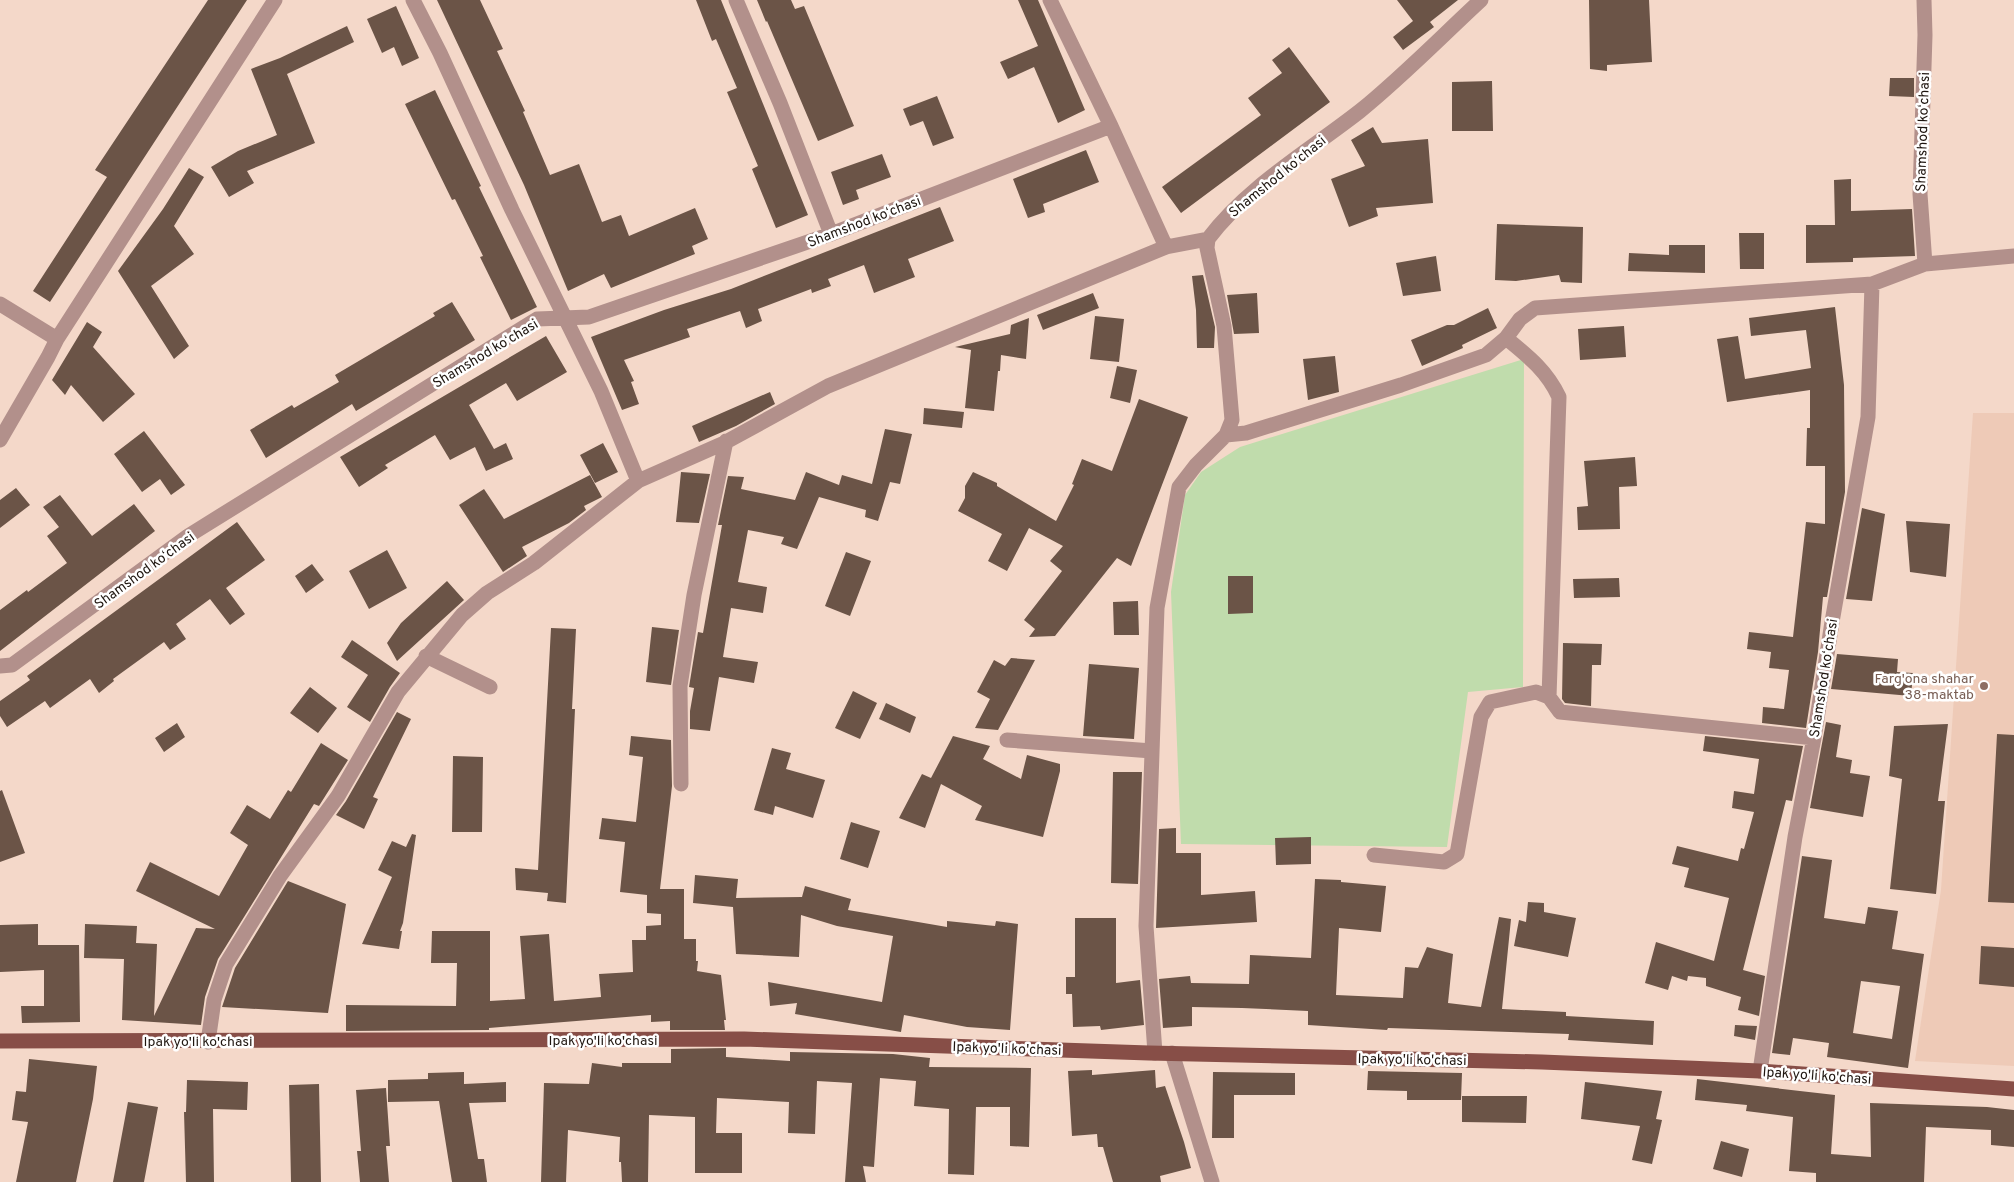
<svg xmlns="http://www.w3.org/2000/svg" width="2014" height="1182" viewBox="0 0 2014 1182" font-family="Overpass,sans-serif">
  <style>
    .built { fill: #eecab7 }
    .green { fill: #c0dcac }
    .building { fill: #6b5447; fill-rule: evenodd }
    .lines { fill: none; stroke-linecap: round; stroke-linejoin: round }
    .minor { stroke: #b2908b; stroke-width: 15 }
    .major { stroke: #874e47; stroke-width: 15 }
    .education-dot { fill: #8d6e63; stroke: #fff; stroke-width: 2 }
    .labels { text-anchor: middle; stroke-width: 5; stroke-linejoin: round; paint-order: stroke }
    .street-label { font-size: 14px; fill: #1e150f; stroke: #fff }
    .education-label { font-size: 14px; fill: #785e54; stroke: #fff; text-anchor: end }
  </style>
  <rect width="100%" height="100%" fill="#f4d8c9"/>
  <path class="built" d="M1973,413H2014V1066L1915,1061L1941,890Z"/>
  <path class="green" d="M1524,359L1523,687L1468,692L1447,847L1181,844L1171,592L1185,495L1201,472L1240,447Z"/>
  <path class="building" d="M208,0H247L50,302L33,291L107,177L95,170Z
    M437,0H480L503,49L497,51L525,111L523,112L550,175L579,164L602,222L621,215L629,236L695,208L708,239L692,246L695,254L611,288L604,274L568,291L524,185Z
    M696,0H721L808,215L776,228L752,169L758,166L727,92L737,88L716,39L712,41Z
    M757,0H791L795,9L804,6L854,126L818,141L767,21L766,22Z
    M1018,0H1038L1085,110L1058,123L1034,67L1008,79L1000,62L1038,46Z
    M1397,0H1458L1430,22L1434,27L1403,50L1393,37L1413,21Z
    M1589,0H1649L1652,62L1607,65V71L1590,69Z
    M396,6L419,58L402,66L394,47L382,53L367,19Z
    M347,26L354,42L287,74L315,143L247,171L254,183L229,197L211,167L238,151L277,135L251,69L280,58Z
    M1289,47L1330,102L1181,213L1162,187L1261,115L1248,98L1282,73L1272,60Z
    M1890,78H1914V97L1889,96Z
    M1492,81L1493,131H1452V82Z
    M435,90L481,186L479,187L537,307L511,320L480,257L483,256L455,199L452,200L405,104Z
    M937,96L954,138L933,146L923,121L910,126L903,109Z
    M1373,127L1382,143L1428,139L1433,203L1376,208L1378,216L1349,227L1331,179L1365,166L1351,140Z
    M1086,150L1099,182L1043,204L1045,212L1028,218L1013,179Z
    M882,154L891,177L856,190L859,199L843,205L831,172Z
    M189,168L204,177L174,226L194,254L151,286L189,346L174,359L118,271L163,209Z
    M1851,179V211L1912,209L1915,256L1853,258V262L1806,263V225H1835L1834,180Z
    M940,207L954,241L908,259L915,277L874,293L864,265L828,279L831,286L812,293L811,289L758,309L762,321L746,328L740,311L687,329L690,337L624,360L634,381L631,382L639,404L622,410L591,337L664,310L731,289Z
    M1497,224L1583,227L1582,283L1561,282L1559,275L1516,281L1495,280Z
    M1739,233H1764V269H1740Z
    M1669,245H1705V273L1628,271L1629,253L1669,255Z
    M1436,256L1441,291L1403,296L1396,263Z
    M1203,275L1215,327L1214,348H1197L1196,310L1192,276Z
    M1093,293L1099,308L1043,330L1037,315Z
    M1257,293L1259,333L1234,334L1227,295Z
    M452,302L475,340L356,411L352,404L266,458L250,430L292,405L294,408L339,382L335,375L435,316L433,313Z
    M1835,307L1844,385L1845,492L1827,597H1823L1818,652L1806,728L1762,723L1763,707L1784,709L1789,670L1769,668L1771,652L1747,649L1749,632L1793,637L1806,522L1825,524V466H1806L1807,428H1810V390L1727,402L1717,339L1738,336L1745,379L1811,368L1806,330L1751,336L1749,318Z
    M1488,308L1497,328L1462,345L1463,348L1422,366L1411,340L1447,325H1454Z
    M1095,316L1124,319L1119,362L1090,359Z
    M1029,318L1026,359L1001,355L1000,371H998L994,411L965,408L971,350L955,347L1010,334L1011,325Z
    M87,322L102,332L93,347L135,394L103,422L71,385L65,395L52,380Z
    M1624,326L1626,357L1580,360L1578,329Z
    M546,336L567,372L517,401L506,383L469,405L494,449L506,443L513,459L486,471L475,447L450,460L435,435L385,465L388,468L359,487L340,457Z
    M1335,356L1339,392L1308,400L1303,359Z
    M1117,366L1137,370L1130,403L1110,398Z
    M770,392L775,404L736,426L699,442L692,426Z
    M1139,399L1188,417L1131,566L1117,558L1055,636L1029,637L1035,629L1024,620L1062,571L1050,561L1063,546L1029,528L1007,571L988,561L1002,534L958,511L965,498V486L973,472L997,483V486L1056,521L1074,485L1072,484L1082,459L1112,471Z
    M924,408L964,412L962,428L923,424Z
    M885,429L912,434L900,484L890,482L878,521L865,517L866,510L819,497L797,549L781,544L784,537L748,530L738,582L767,587L763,613L731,608L723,657L758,662L754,683L719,677L710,731L690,729V711L694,688L689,687L698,632L703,633L722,525H718L728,476L744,477L741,489L795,500L806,472L839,485L842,475L872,484Z
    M144,431L185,485L171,495L160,479L142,492L114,454Z
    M603,443L618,472L595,483L580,455Z
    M1635,457L1637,486L1619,487L1620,529L1578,530L1577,507L1588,506L1584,461Z
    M681,472L710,474L699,523L676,522Z
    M590,475L602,497L584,506L586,510L569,523L522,547L527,556L503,572L459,505L484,489L504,519Z
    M16,488L30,505L0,528V500Z
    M60,495L92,536L134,504L155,531L0,651V610L27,590L28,592L67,563L47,536L59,527L43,507Z
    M1862,508L1885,514L1872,601L1846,599Z
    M1906,521L1950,524L1946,577L1910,572Z
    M237,522L265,560L226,588L245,614L230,625L210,599L176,624L186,639L170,650L164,642L113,679L114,681L99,693L90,679L50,708L45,701L7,727L0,716V701L30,680L27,676Z
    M387,550L407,588L369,609L349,571Z
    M846,552L871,561L850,616L825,606Z
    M312,564L324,580L306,593L295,576Z
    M1228,576H1253V613L1228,614Z
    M1619,578L1620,597L1574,598L1573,579Z
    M447,581L464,600L397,661L387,643L401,623Z
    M1138,601L1139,635H1114L1113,602Z
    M652,627L679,630L671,685L646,682Z
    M551,628L576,629L572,709H575L566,903L547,901L548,893L516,890L515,868L538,870Z
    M352,640L400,673L390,687L370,722L347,707L368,675L341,657Z
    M1563,643L1602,644L1601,665H1592L1591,706L1565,703L1562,699Z
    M1837,654L1898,659L1897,672L1913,673L1911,696L1831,689Z
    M1011,658L1035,660L998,730L975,728L990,699L977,692L994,660L1005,666Z
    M1089,664L1139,668L1134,739L1083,736Z
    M310,687L337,708L318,733L290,713Z
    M853,691L877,703L860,739L835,728Z
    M886,703L916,717L910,733L879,719Z
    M397,712L411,719L373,797L378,799L364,829L336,815L346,801Z
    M1826,722L1841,725L1836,757L1852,760L1850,773L1870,776L1863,817L1810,808Z
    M177,723L185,737L164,752L155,738Z
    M1948,724L1938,801H1945L1936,894L1890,889L1902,779L1889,776L1894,726Z
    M1997,734L2014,735V903L1988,902Z
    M631,736L671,740L672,786L660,889H684V939H696V961H698L697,971L721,975L726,1020H724L725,1030H670V1021L651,1022V1015L489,1028V1030L346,1031V1005L456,1006L457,963H431L432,931H490V1001L525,999L520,936L549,934L554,1001L601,997L599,974L633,972L632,940H646V926L661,925V914L647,913V895L620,892L625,842L599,839L602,818L636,822L643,757L629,755Z
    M953,736L990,746L983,759L1021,779L1027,755L1060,764V771L1043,837L975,820L982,806L941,784L925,828L899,818L922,774L931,778Z
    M1705,736L1803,746L1792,801L1786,800L1743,970L1765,976L1759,1016L1738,1010L1741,997L1706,986V978L1688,976L1687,981L1672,976L1668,990L1645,983L1656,942L1714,961L1729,898L1684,887L1689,868L1672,864L1677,846L1738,861L1741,848L1744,849L1754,812L1732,808L1734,791L1754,794L1759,759L1703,751Z
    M321,743L348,760L319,806L314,804L218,959L205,997L201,1025L122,1020L124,959L84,958L85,924L137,926L136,943L157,944L154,1016L196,928L215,929L136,891L150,862L219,896L248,845L230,833L247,805L270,819L288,790L291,792Z
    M772,748L791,753L786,769L825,780L813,818L775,806L773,815L754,810Z
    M453,756L483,757L482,832H452Z
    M1113,772H1142L1138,884L1111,883Z
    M2,790L25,853L0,862V791Z
    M851,822L880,831L868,868L840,859Z
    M1176,828V853H1201V895L1255,891L1257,922L1156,928L1159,829Z
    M412,834L416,835L403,923L400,931H402L399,949L362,944L392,877L378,870L392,841L406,847Z
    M1311,837V864L1276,865L1275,838Z
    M1802,856L1832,860L1824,918L1865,924L1868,907L1898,911L1892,949L1924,954L1908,1068L1827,1057L1829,1043L1793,1038L1790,1055L1772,1053ZM1861,981L1900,986L1892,1039L1853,1033Z
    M695,875L738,879L736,898L802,897L805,886L851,899L848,910L947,927V921L995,926L996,921L1018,924L1010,1030L967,1027L904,1015L901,1032L795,1014L797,1003L770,1006L768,982L882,1002L893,936L837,926L801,915L799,957L736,954L733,907L693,903Z
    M1315,879L1341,880V882L1386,886L1381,932L1339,928L1336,995L1403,998L1405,967L1418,968L1427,947L1453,954L1448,1003L1481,1007L1499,917L1511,919L1502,1009L1566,1012V1016L1654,1021L1653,1045L1568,1040L1569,1034L1388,1028L1387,1030L1308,1025V1011L1242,1008L1192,1007V1026L1163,1028L1159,979L1190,976L1191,983L1249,984L1250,955L1311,958Z
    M288,881L346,904L328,1013L222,1007L235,968Z
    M1528,902L1544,903V912L1576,918L1568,957L1514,946L1519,920L1526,922Z
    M1075,918H1116V983L1140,980L1144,1025L1101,1030L1100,1026L1073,1027L1072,994H1066V977H1075Z
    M38,924V945H79L80,1022L22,1023L21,1006H44V970L0,972V925Z
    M1981,946L2014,948V987L1979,984Z
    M1735,1025L1757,1026L1755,1040L1734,1036Z
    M726,1048V1057L790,1061V1052L893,1054L930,1058L929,1067L1031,1068L1029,1147L1010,1146V1107H976L974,1175L948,1174L949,1109L914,1106L916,1081L880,1078L874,1167L863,1166L866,1182H845L852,1083L817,1081L815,1134L788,1133L789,1102L717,1098L716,1133H742V1173H695V1117L649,1115L648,1182H622L621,1162H619L620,1137L568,1130L566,1182H541L544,1083L589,1084L592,1063L622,1067V1063H671V1049Z
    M29,1059L97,1066L93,1099L76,1182H16L28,1122L12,1120L16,1091L26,1092Z
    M1092,1070V1075L1155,1070L1156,1088L1165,1086L1184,1142L1191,1168L1160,1176L1161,1182H1113L1103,1147H1098L1097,1134L1072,1136L1068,1071Z
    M1368,1071L1462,1073L1461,1100H1407V1091L1367,1090Z
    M464,1072V1084L506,1082V1102L469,1103L478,1159H484L487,1182H452L439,1101L388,1102V1080L428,1079V1073Z
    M1213,1072L1295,1073V1095H1234V1138H1212Z
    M1697,1079L1835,1095L1831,1154L1871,1157L1870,1103L1987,1107L2014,1110V1147L1991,1145V1130L1926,1127L1924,1182H1816V1173L1789,1171L1793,1117L1746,1111L1747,1105L1695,1100Z
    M187,1080L248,1082L247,1110L213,1109L214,1182H186L184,1112H186Z
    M1585,1082L1662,1091L1656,1119L1662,1120L1652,1164L1632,1160L1640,1126L1581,1119Z
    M319,1084L321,1182H291L289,1085Z
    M386,1088L390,1146H386L389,1182H360L357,1151H361L356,1090Z
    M1462,1096H1527L1526,1123L1462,1122Z
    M128,1102L158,1107L144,1182H113Z
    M1721,1141L1749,1149L1742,1177L1713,1169Z"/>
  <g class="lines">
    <path class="minor" d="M413,0L440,53L512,210L601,391L638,481
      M736,0L780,103L831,234
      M1050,0L1111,126L1166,247L1208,239C1248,186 1309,151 1360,111C1402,77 1441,37 1481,0
      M1924,0L1925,35L1920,194L1925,264
      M0,304L57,339
      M1506,338C1528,356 1547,371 1559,397L1549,697
      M1226,435L1246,433L1401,385L1486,355L1506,338L1520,319L1535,308L1872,284L1925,264L2014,256
      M0,440L48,357L57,339L275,0
      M426,656L490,687
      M0,666L12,665L188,536L537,319L589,317L831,234L1111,126
      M1007,740L1152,751
      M681,784L680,686L694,595L726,441
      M1374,855L1444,862L1457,854L1481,717L1490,702L1536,692L1549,697L1560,712L1814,738
      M208,1042L214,1000L226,964L280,876L338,796L398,692L462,615L487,593L534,563L638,481L724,443L828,386L1166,247
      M1155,1053L1146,926L1157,608L1179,487L1196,465L1226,435L1232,420L1224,326L1207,248L1208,239
      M1172,1053L1212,1182
      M1760,1071L1795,837L1814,738L1832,622L1868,417L1872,284"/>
    <path class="major" d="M0,1041L744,1039L1149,1053L1542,1062L1760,1071L2014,1089"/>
  </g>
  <circle class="education-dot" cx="1984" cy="686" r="5"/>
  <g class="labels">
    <g class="street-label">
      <text transform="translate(1922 132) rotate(-88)" y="5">Shamshod koʻchasi</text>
      <text transform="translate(1277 176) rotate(-39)" y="5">Shamshod koʻchasi</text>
      <text transform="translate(864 221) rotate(-21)" y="5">Shamshod koʻchasi</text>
      <text transform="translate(485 353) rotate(-31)" y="5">Shamshod koʻchasi</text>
      <text transform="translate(144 570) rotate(-36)" y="5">Shamshod koʻchasi</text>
      <text transform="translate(1823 678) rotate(-81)" y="5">Shamshod koʻchasi</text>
      <text x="603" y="1045">Ipak yo'li ko'chasi</text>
      <text x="198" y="1046">Ipak yo'li ko'chasi</text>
      <text transform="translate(1007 1048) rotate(2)" y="5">Ipak yo'li ko'chasi</text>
      <text transform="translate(1412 1059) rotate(1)" y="5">Ipak yo'li ko'chasi</text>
      <text transform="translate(1817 1075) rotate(4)" y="5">Ipak yo'li ko'chasi</text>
    </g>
    <g class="education-label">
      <text x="1974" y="683">Farg'ona shahar<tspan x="1974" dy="16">38-maktab</tspan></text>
    </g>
  </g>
</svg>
